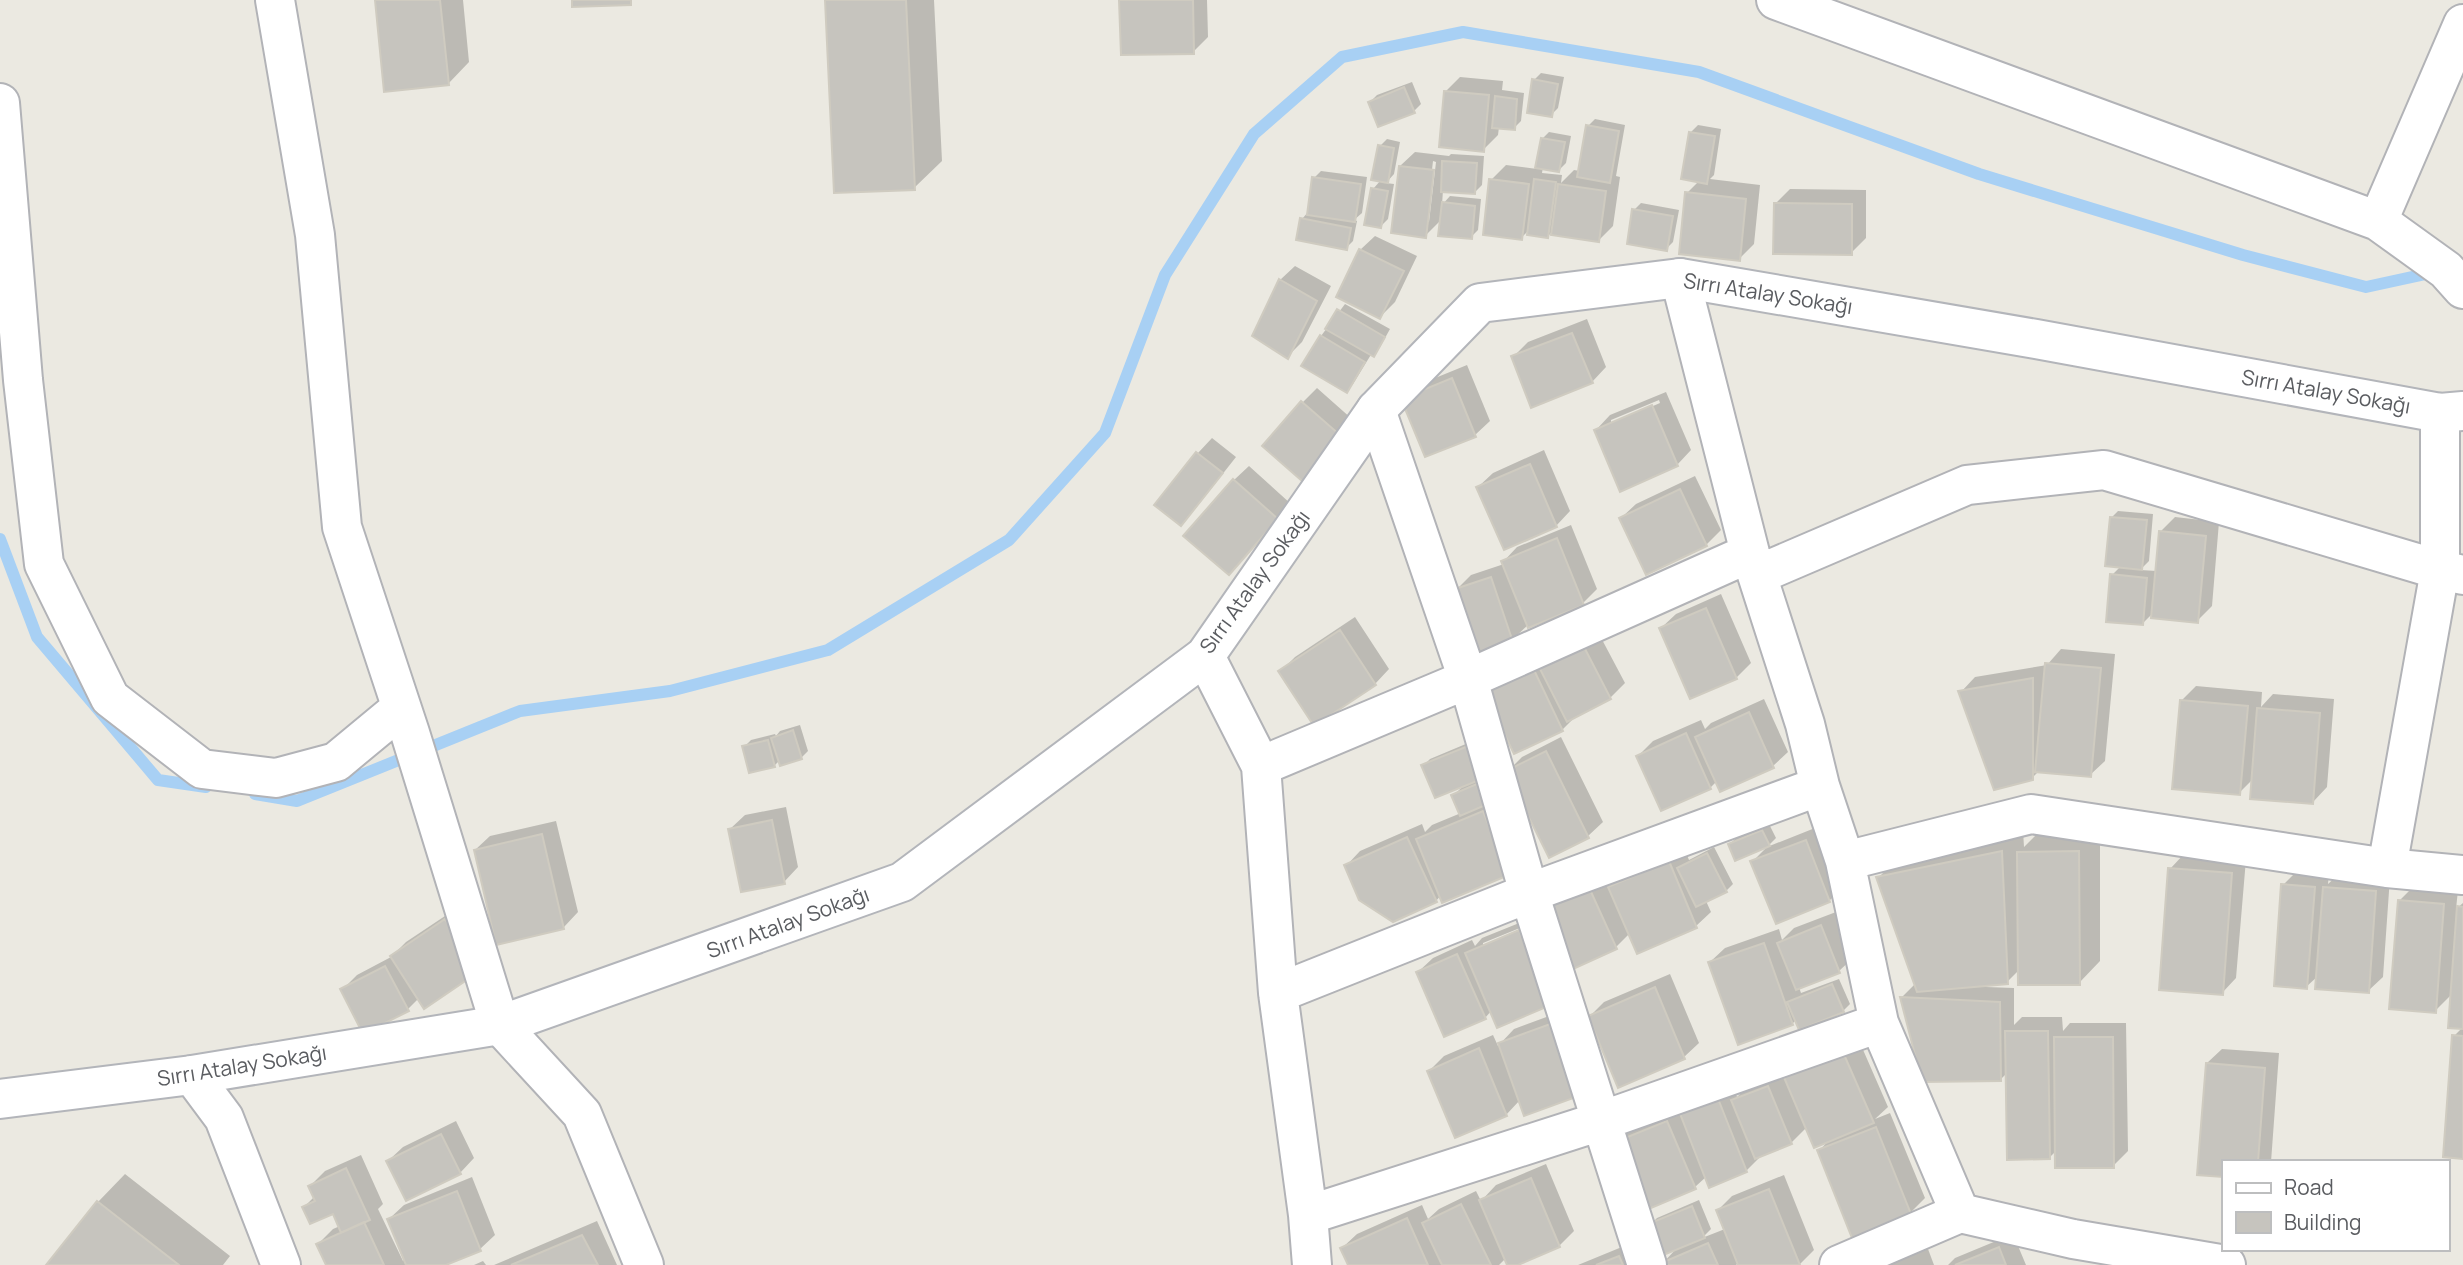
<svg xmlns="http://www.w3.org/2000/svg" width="2463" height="1265" viewBox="0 0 2463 1265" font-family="Manrope,sans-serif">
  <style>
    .shadow { fill: #0003; fill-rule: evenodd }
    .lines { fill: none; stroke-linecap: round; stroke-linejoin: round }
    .stream { stroke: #a8d0f4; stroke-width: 12 }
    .building { fill: #c6c4be; stroke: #cfcbc0; stroke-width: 2 }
    .minor-casing { stroke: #b2b3b7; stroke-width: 42 }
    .secondary-casing { stroke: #b3b5ba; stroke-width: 42 }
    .minor { stroke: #fff; stroke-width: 38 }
    .secondary { stroke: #fff; stroke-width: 38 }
    .labels { text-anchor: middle; stroke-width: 7; stroke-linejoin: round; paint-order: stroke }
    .street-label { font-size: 21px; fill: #5a5c60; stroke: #fff }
  </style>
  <rect width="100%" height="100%" fill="#ebe9e1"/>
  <path class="shadow" d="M377,0H463L469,62L448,84Z
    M827,0H934L942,161L914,188Z
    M1121,0H1207L1208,37L1193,52Z
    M1541,73L1564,77L1558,108L1551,115L1534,80Z
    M1460,77L1503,81L1502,90L1524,93L1521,121L1514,128L1499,127L1498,135L1483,150L1445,92Z
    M1412,82L1421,104L1414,111L1370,102L1377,95Z
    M1595,119L1625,125L1616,176L1620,177L1613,226L1599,240L1554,230L1548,236L1529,230L1521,238L1491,180L1506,165L1537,169L1542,139L1549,132L1571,136L1566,163L1559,170L1543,167L1542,173L1562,175L1561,183L1574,170L1580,171L1588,126Z
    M1698,125L1721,129L1714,175L1710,179L1760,185L1754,244L1739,259L1687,193L1699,181L1691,132Z
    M1387,139L1400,142L1394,174L1386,183L1394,184L1388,219L1381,226L1373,189L1381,180L1380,146Z
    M1415,152L1449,156L1451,154L1484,156L1482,185L1475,192L1443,190L1442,205L1450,196L1481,199L1478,230L1471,237L1442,219L1425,236L1400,166ZM1433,161L1436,162L1429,222H1426Z
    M1321,171L1367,177L1362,213L1354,220L1357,221L1353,241L1346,248L1302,219L1309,211L1314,178Z
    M1790,189L1866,190V238L1851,253L1776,203Z
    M1641,203L1679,210L1673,242L1666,249L1634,210Z
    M1375,236L1417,256L1395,302L1380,317L1360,250Z
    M1295,266L1331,286L1302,342L1287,357L1280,280Z
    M1345,304L1390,329L1380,347L1372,353L1353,384L1346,391L1321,336Z
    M1587,319L1606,367L1592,382L1513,357L1528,342Z
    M1467,365L1490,421L1475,435L1426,455L1418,385Z
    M1317,388L1361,427L1323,470L1302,403Z
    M1666,392L1691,450L1677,465L1596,430L1610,415ZM1659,400L1660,403L1611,424V420Z
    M1212,438L1236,457L1195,509L1181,523L1157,504L1198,453Z
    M1544,450L1570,511L1556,526L1478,487L1493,473Z
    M1249,466L1291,504L1229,573L1234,480Z
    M1695,476L1721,530L1706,545L1621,518L1636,504Z
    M2118,511L2153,514L2149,561L2140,570L2157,571L2160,532L2175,517L2219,522L2212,606L2197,621L2153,613L2142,624L2112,575L2121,566L2111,518Z
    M1571,525L1597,589L1583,603L1529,624L1512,640L1457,589L1471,575L1504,564L1503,562L1517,547Z
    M1721,594L1751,663L1736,678L1661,628L1676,614Z
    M1355,617L1389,669L1375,684L1281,671L1295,657Z
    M1598,632L1625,683L1610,698L1577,715L1562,730L1487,693L1502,679Z
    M2061,649L2115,654L2105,761L2090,775L2040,770L2032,778L1961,692L1975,677L2047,665Z
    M2196,686L2262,692L2261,707L2273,694L2334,699L2327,787L2313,802L2253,779L2239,793L2182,700Z
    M1764,699L1788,752L1773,766L1721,790L1717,781L1710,788L1638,756L1653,741L1701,720L1705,729L1711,723Z
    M800,725L808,751L801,758L780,760L774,766L744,747L751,740L775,734L776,736L780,731Z
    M1561,737L1603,822L1588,836L1549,856L1508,771L1522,757Z
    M1480,738L1523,859L1441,895L1436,901L1346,866L1360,851L1422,824L1425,832L1432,825L1461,813L1454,795L1464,785L1423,766L1430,759Z
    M786,807L798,867L784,882L730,829L745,815Z
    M556,821L578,912L564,927L497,943L475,850L490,836Z
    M1769,824L1776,838L1767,847L1820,826L1844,886L1829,901L1752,862L1769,845L1730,844L1737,837Z
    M2023,830L2024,847L2040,831H2100V961L2079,983L2019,970L2007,982L1986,984V987L2014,988V1025L2022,1017H2062L2063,1031L2070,1023H2126L2128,1151L2113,1166L2057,1150L2049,1158L2008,1072L2000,1080L1902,997L1915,984L1878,878L1899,857Z
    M1714,847L1733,884L1726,891L1706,901L1711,912L1696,926L1638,952L1630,933L1616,947L1543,905L1602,870L1610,888L1625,873L1684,848L1689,860Z
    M2184,854L2246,859L2236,978L2222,993L2170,869Z
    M2297,871L2329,873L2328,884L2339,874L2390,877L2383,977L2368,991L2318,976L2306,987L2283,885Z
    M2414,886L2458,890L2456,909L2463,903V1157L2454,1036L2463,1027L2452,994L2435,1011L2399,901Z
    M460,906L419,998L408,1009L342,990L357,975L391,957L406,942Z
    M1836,912L1854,957L1839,971L1799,987L1801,993L1839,979L1850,1004L1843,1011L1796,1020L1792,1024L1710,962L1725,948L1779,929L1782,940L1794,928Z
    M1534,917L1498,1026L1492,1010L1485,1018L1418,972L1433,958L1472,940L1475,946L1482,938ZM1527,925L1528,928L1483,947V943Z
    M1670,974L1699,1043L1684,1057L1619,1086L1590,1016L1604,1002Z
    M1568,1009L1520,1100L1506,1115L1429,1071L1444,1056L1493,1035L1498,1046L1514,1029Z
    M1857,1036L1888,1107L1875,1119L1890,1113L1925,1198L1910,1213L1819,1151L1829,1140L1807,1127L1791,1143L1761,1156L1746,1171L1707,1176L1695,1187L1617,1143L1632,1128L1732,1083L1737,1097L1748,1086Z
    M2222,1049L2279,1053L2271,1162H2223V1175L2199,1173L2207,1063Z
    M456,1121L474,1158L460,1173L388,1161L403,1147Z
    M361,1155L383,1204L378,1209L403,1261L405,1260L389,1219L404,1205L472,1177L495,1235L480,1249L441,1265H328L318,1244L333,1229L340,1226L334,1212L304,1207L315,1196L310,1186L325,1171Z
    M1546,1164L1574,1231L1559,1246L1513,1265H1509L1506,1258L1499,1265H1350L1342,1248L1357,1234L1422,1205L1428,1219L1439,1209L1476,1191L1481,1201L1496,1185Z
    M125,1174L230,1256L223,1265H49L98,1202Z
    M1784,1175L1814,1250L1799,1265H1740L1739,1262L1736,1265H1661L1677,1248L1650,1225L1657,1218L1699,1200L1711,1229L1702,1238L1725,1229L1718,1210L1732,1196Z
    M597,1221L617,1265H494Z
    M2013,1234L2026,1265H1948L1955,1258Z
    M1634,1242L1644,1265H1578Z
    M1928,1249L1934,1265H1884Z
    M483,1261L486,1265H474Z"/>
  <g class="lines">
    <path class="stream" d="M0,539L37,637L158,780L206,787
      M255,794L297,801L520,711L670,691L828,650L1009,540L1105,433L1165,275L1254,134L1342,57L1463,32L1699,72L1979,174L2243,255L2366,287L2435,272"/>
  </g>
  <path class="building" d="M375,0H440L449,85L384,92Z
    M572,0H631V5L572,7Z
    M825,0H906L915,190L834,193Z
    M1119,0H1193L1194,54L1121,55Z
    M1532,79L1558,84L1552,117L1527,113Z
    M1404,87L1415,113L1378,127L1368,102Z
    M1444,91L1489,95L1484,152L1439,147Z
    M1495,96L1517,99L1515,130L1492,128Z
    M1586,125L1619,131L1610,183L1577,177Z
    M1689,132L1715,136L1707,184L1681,179Z
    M1541,138L1565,142L1559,172L1535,168Z
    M1378,145L1394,148L1388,183L1371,180Z
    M1442,161L1477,163L1475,194L1441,192Z
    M1399,166L1434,170L1426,238L1391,233Z
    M1312,177L1361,184L1355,222L1307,215Z
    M1489,179L1529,184L1522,240L1483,235Z
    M1534,179L1556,182L1548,238L1527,235Z
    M1558,184L1606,191L1599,242L1551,235Z
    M1371,188L1388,191L1381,228L1364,225Z
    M1685,192L1746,199L1740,261L1679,254Z
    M1442,202L1475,206L1472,239L1438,236Z
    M1774,203L1852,204V255L1773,254Z
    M1632,209L1673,216L1667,251L1627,244Z
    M1300,218L1351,228L1347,250L1296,240Z
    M1359,249L1404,271L1380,319L1336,297Z
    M1279,279L1317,301L1288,359L1252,336Z
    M1337,309L1385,337L1374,357L1325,329Z
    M1572,333L1593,383L1531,408L1511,356Z
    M1320,335L1365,362L1347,393L1301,366Z
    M1452,378L1476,437L1425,457L1401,399Z
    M1301,401L1348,442L1309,487L1262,446Z
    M1652,405L1678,466L1620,492L1594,430Z
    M1196,452L1223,473L1181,526L1154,505Z
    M1530,464L1557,527L1504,550L1476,487Z
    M1233,479L1278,519L1229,575L1183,536Z
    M1680,489L1707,546L1646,575L1619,518Z
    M2110,517L2147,520L2142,570L2105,566Z
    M2159,531L2206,536L2198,623L2151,618Z
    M1557,538L1584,605L1528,628L1501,561Z
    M2110,574L2147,578L2143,625L2106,622Z
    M1491,577L1513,642L1477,654L1455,589Z
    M1706,608L1737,679L1690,699L1659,628Z
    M1340,630L1376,685L1314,726L1278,671Z
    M1583,645L1611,699L1567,722L1539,667Z
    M2045,663L2101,668L2091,777L2035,772Z
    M1534,670L1563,731L1514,754L1485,693Z
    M2033,678V780L1994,790L1958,691Z
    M2180,700L2248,706L2240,795L2172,789Z
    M2257,708L2320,713L2313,804L2250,799Z
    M1749,712L1774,768L1720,792L1695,737Z
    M793,730L802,759L780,766L771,738Z
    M1686,733L1711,789L1661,811L1636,756Z
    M768,740L775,767L749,773L742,746Z
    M1473,744L1487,777L1435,798L1421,765Z
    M1546,751L1589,838L1549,858L1506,771Z
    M1486,780L1495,801L1460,816L1451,795Z
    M1483,811L1509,875L1442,903L1416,839Z
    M772,820L785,884L741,892L728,829Z
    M1762,830L1770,846L1735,861L1728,844Z
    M542,834L564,929L496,945L474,850Z
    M1407,837L1437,902L1393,922L1359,900L1344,865Z
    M1806,840L1830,902L1776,924L1750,861Z
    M2002,851L2008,984L1917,992L1876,877Z
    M2079,851L2080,985H2018L2017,852Z
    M1707,853L1727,892L1696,907L1677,868Z
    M1669,861L1697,928L1637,954L1608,887Z
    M2168,868L2232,873L2223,995L2159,990Z
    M1587,883L1617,949L1571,970L1540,905Z
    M2281,884L2315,887L2307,989L2274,986Z
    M2323,887L2376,891L2369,993L2315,989Z
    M2398,900L2444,904L2436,1013L2389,1009Z
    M2457,906L2463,907V1029L2448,1028Z
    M445,919L480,971L424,1009L390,956Z
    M1821,925L1840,973L1796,990L1777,943Z
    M1519,930L1551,1005L1497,1028L1465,953Z
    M1764,943L1793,1025L1738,1045L1708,962Z
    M1457,954L1486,1019L1444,1037L1416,972Z
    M385,966L409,1011L363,1034L340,989Z
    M1832,984L1844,1012L1799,1030L1787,1002Z
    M1655,987L1685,1059L1618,1088L1588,1016Z
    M1900,997L2000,1002L2001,1081L1922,1082Z
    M1553,1023L1579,1096L1524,1116L1498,1043Z
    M2005,1031H2048L2050,1159L2007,1160Z
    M2452,1035L2463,1036V1159L2443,1157Z
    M2054,1037H2113L2114,1168H2055Z
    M1479,1048L1507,1116L1455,1138L1427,1071Z
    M1842,1050L1874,1123L1814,1148L1783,1075Z
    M2206,1063L2265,1068L2258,1162H2223V1177L2197,1175Z
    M1768,1086L1792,1144L1755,1159L1731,1100Z
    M1717,1096L1747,1172L1709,1188L1679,1111Z
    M1667,1121L1696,1189L1644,1211L1615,1142Z
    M1876,1127L1911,1214L1852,1238L1817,1150Z
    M441,1134L461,1174L406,1201L386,1161Z
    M346,1168L370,1220L341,1233L333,1214L310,1224L302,1207L315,1201L308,1186Z
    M1531,1178L1560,1247L1518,1265H1507L1479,1200Z
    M1769,1189L1800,1265H1738L1716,1210Z
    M457,1191L481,1251L446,1265H406L387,1219Z
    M97,1201L179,1265H46Z
    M1461,1204L1491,1265H1442L1422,1223Z
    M1692,1206L1705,1238L1661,1256L1648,1224Z
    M1407,1218L1428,1265H1348L1340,1248Z
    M364,1222L384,1265H326L316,1244Z
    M582,1235L598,1265H511Z
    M1708,1243L1718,1265H1659V1264Z
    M1999,1247L2006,1265H1955Z
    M1619,1256L1623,1265H1596Z"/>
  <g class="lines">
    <g class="minor-casing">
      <path id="minor" d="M275,0L315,235L342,527L410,733L500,1025L582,1114L644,1265
        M1776,0L2378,221L2446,270L2463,289
        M0,103L23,380L44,564L110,698L202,769L276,778L336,762L400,709
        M2378,221L2463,24
        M1680,278L1750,553L1805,724L1820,786L1845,861L1879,1023L1960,1213
        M1376,410L1468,679L1529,893L1647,1265
        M2440,413V570L2463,575
        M1757,575L1967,485L2104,470L2440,570L2387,868
        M1205,656L1261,766L1278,993L1308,1215L1312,1265
        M1261,766L1468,679L1750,553
        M1845,861L2031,814L2387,868L2463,875
        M1278,993L1529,893L1820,786
        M192,1075L224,1118L281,1265
        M1308,1215L1601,1121L1879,1023
        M1839,1265L1960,1213L2073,1239L2226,1265"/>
    </g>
    <g class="secondary-casing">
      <path id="secondary" d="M0,1099L192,1075L500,1025L902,882L1205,656L1376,410L1480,303L1680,278L2036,339L2440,413L2463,411"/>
    </g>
    <use href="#minor" class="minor"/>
    <use href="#secondary" class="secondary"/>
  </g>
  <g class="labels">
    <g class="street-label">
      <text transform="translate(1768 294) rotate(9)" y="7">Sırrı Atalay Sokağı</text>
      <text transform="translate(2326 392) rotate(10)" y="7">Sırrı Atalay Sokağı</text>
      <text transform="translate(1255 582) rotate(-54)" y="7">Sırrı Atalay Sokağı</text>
      <text transform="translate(788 923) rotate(-20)" y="7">Sırrı Atalay Sokağı</text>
      <text transform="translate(242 1066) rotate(-9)" y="7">Sırrı Atalay Sokağı</text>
    </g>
  </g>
  <rect x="2222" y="1160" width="228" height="91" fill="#ffffff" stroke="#bdbebf" stroke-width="2"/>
  <rect x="2236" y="1183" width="35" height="10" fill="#ffffff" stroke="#bdbebf" stroke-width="2"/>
  <text x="2284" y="1195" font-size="21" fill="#5a5c60">Road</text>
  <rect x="2236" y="1212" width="35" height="21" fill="#c6c4be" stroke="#bdbebf" stroke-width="2"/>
  <text x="2284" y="1230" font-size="21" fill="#5a5c60">Building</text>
</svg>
